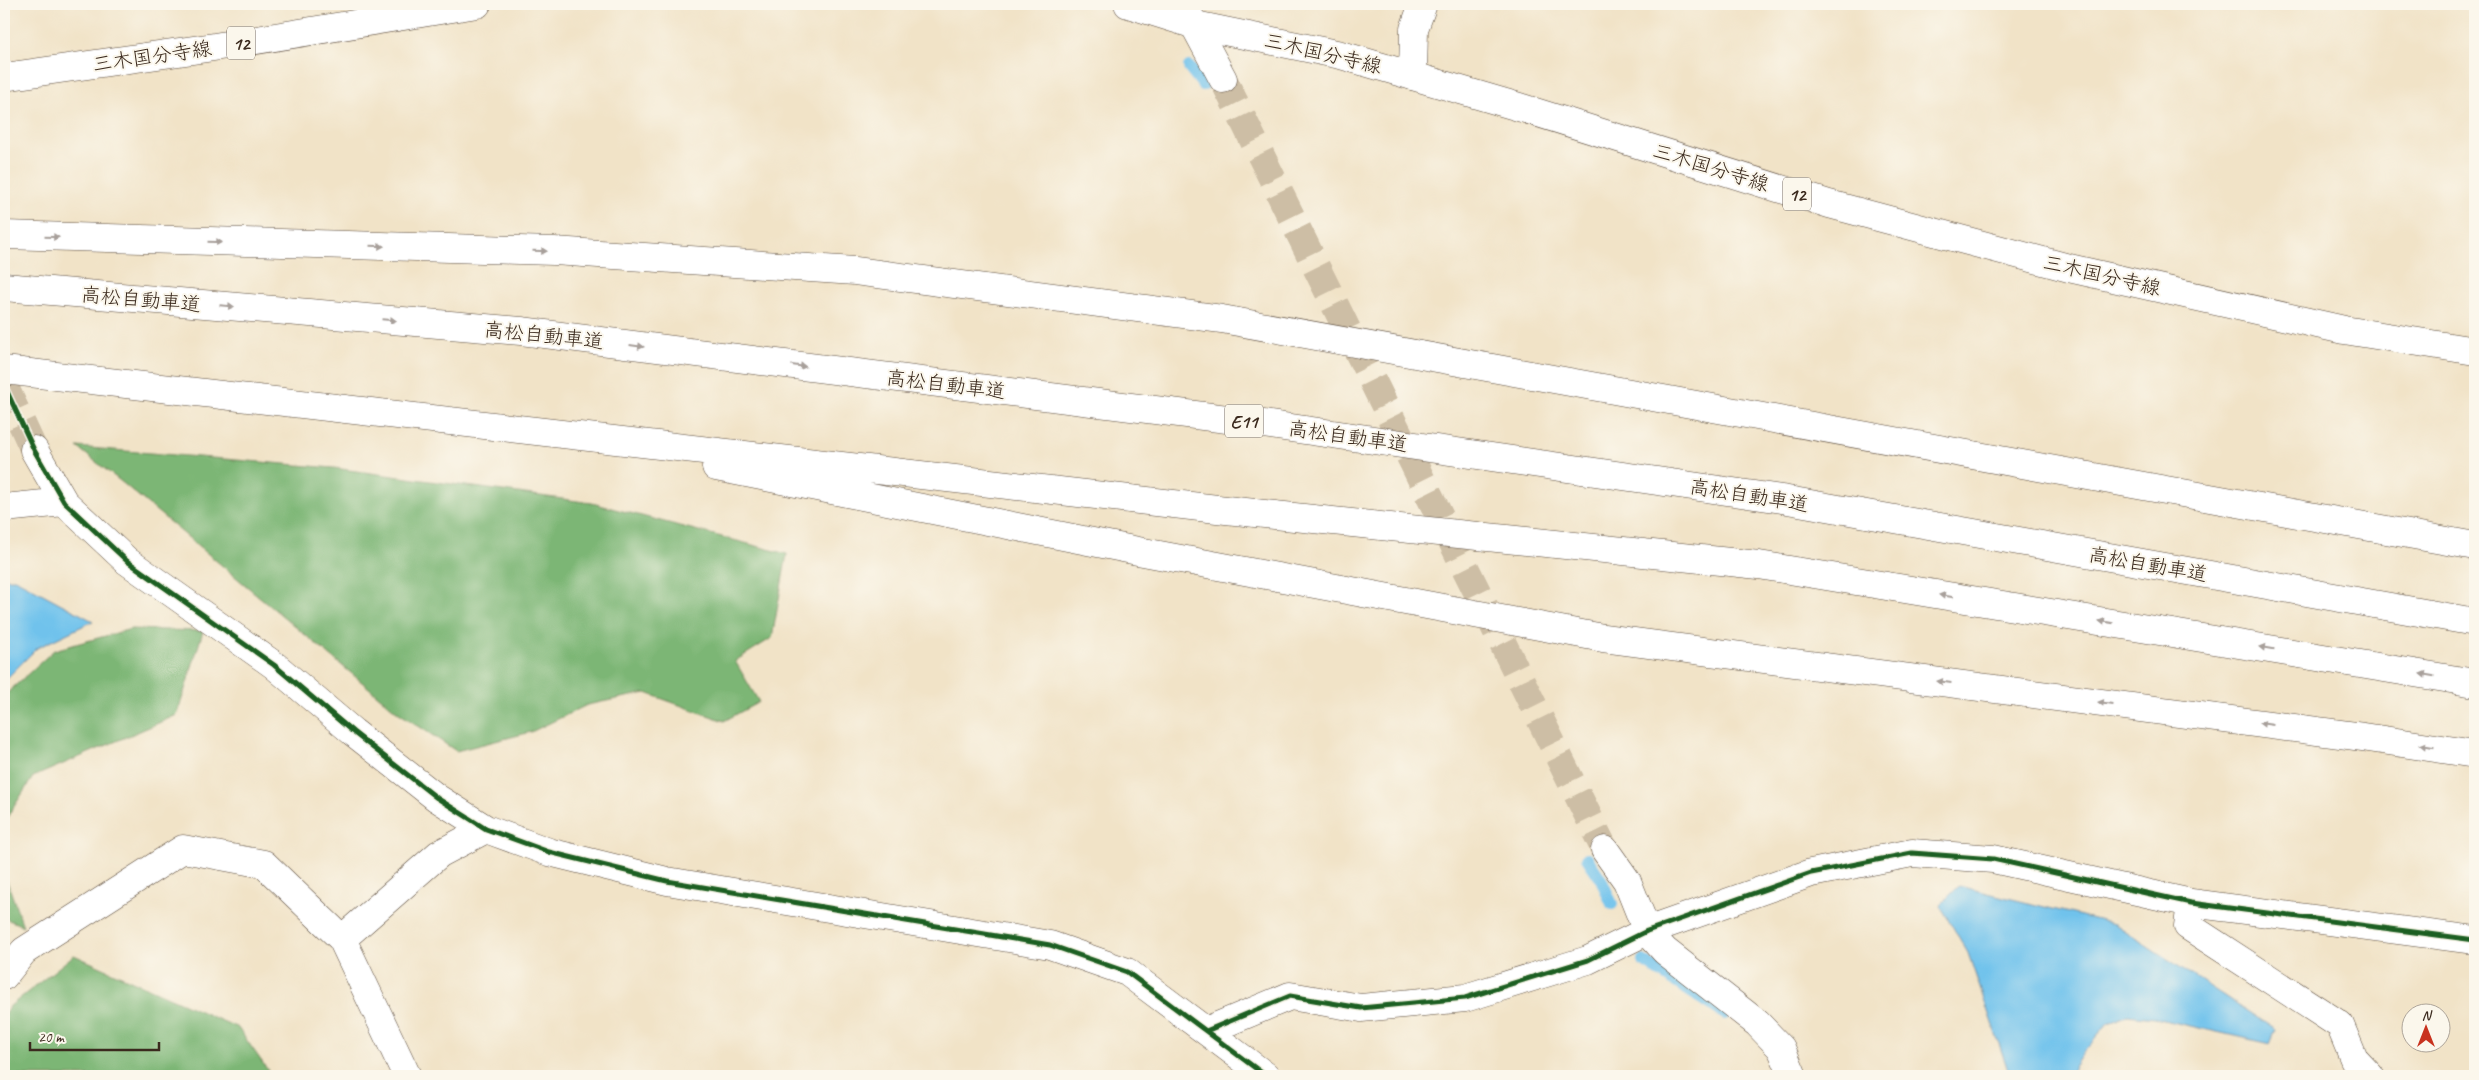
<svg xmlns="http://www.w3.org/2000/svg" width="2479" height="1080" viewBox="0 0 2479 1080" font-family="Caveat,'Klee One',sans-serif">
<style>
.forest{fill:#7bb674;stroke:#5b7049}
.water{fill:#70c2ec;stroke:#567685}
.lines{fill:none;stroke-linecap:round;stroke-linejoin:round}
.stream{stroke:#70c2ec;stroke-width:12}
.minor-tunnel{stroke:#cdbea5;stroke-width:28;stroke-dasharray:28 14;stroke-linecap:butt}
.minor-casing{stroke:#564637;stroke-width:29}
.major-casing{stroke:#564637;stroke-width:29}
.highway-casing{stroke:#564637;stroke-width:29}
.minor{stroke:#fff;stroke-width:28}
.major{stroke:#fff;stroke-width:28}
.highway{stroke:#fff;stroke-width:28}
.cycleway-casing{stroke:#fbf7ec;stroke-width:8}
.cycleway{stroke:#1b5e20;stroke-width:5}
.oneway{fill:#a79f9a}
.labels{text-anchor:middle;stroke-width:4;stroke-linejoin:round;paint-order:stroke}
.shield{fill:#fbf7ec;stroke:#75685c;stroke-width:1}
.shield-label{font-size:19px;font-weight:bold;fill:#3b2a1e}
.street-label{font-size:20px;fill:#3b2a1e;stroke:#fbf7ec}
</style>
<rect width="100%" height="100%" fill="#fbf7ec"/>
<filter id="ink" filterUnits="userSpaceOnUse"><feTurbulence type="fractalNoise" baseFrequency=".02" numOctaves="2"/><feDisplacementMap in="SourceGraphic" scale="10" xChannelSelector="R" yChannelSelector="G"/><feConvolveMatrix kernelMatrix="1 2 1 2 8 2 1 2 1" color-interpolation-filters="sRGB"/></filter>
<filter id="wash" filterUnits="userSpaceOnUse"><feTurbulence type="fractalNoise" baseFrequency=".0096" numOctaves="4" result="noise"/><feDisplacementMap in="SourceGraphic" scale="20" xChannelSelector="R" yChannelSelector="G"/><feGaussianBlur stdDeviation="1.12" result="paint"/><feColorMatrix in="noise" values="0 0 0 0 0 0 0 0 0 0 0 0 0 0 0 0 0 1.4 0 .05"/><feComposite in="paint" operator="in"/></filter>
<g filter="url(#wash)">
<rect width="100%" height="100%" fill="#f1e3c7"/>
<path class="forest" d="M77,447L334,468L592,503L787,554L772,638L735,661L759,702L724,721L646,693L587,705L531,732L456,751L399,713L124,484Z
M131,629L203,631L177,715L33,777L4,822L5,695L54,650Z
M4,873L23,926L4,918Z
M74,955L238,1028L272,1076H4V1016L9,1007Z"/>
<path class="water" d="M4,579H15L93,621L37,648L4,681Z
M1959,886L2114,924L2276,1030L2270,1044L2155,1018L2127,1015L2108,1024L2083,1053L2068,1076H2010L1968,953L1940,905Z"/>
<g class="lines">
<path class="stream" d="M1189,67L1203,85
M1587,858L1601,879L1612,904
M1643,961L1725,1014"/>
</g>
</g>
<g filter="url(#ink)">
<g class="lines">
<path class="minor-tunnel" d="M1223,79L1605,850
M4,385L34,450"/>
<defs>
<path id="minor" d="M1183,4L1223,79
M1413,76L1414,29L1423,4
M34,450L64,502L127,561L274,665L353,732L437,798L486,829L549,852L667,881L1050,945L1127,972L1266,1076
M4,508L64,502
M1605,850L1627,881L1647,931L1665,951L1757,1023L1781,1048L1793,1076
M2191,903L2188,926L2340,1025L2354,1059L2370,1076
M342,939L439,854L486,829
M4,976L24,951L183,849L264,864L342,939L407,1076
M1206,1031L1290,996L1361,1008L1465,998L1588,960L1647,931L1811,873L1912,853L1993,859L2191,903L2475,940"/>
<path id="major" d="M1128,4L1195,25L1341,55L1519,107L1829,204L2069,268L2344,330L2475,351
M4,77L214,47L477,4"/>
<path id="highway" d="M4,235L554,251L855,271L1222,319L2475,546
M4,287L521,331L1243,421L1782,499L2475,622
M4,370L1226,510L1759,565L2475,683
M716,467L1138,551L1603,638L2363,737L2475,754"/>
</defs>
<use href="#minor" class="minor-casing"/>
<use href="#major" class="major-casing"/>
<use href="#highway" class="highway-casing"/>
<use href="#minor" class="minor"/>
<use href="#major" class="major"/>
<use href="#highway" class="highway"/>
<defs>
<path id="cycleway" d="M4,385L34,450L64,502L127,561L274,665L353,732L437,798L486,829L549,852L667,881L1050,945L1127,972L1266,1076
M1206,1031L1290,996L1361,1008L1465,998L1588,960L1647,931L1811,873L1912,853L1993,859L2191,903L2475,940"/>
</defs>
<use href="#cycleway" class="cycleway-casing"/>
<use href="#cycleway" class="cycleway"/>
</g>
<defs><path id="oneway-solid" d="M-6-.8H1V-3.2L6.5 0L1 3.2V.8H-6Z" transform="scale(1.25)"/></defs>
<g class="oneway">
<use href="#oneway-solid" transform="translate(52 237) rotate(2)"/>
<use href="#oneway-solid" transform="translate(215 242) rotate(2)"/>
<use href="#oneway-solid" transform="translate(377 246) rotate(2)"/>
<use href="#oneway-solid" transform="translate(540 251) rotate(2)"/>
<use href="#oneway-solid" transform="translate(227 306) rotate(5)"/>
<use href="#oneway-solid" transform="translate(389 320) rotate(5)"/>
<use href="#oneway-solid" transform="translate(637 346) rotate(7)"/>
<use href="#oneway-solid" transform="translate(799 366) rotate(7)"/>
<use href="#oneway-solid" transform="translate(1946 596) rotate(-171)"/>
<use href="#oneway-solid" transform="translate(2106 622) rotate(-171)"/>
<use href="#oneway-solid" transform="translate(2267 648) rotate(-171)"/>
<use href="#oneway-solid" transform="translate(2427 675) rotate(-171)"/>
<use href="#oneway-solid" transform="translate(1944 682) rotate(-173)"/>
<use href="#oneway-solid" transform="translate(2105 703) rotate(-173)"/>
<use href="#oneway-solid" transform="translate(2266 724) rotate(-173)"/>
<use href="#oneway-solid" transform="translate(2427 746) rotate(-171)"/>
</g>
</g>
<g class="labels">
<g class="shield">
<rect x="227" y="26.5" width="28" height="33" rx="4"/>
<rect x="1783" y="177.5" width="28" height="33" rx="4"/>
<rect x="1225" y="404.5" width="38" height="33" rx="4"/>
</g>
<g class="shield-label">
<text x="241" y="50">12</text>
<text x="1797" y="201">12</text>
<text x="1244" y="428">E11</text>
</g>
<g class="street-label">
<text transform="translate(1323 53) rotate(13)" y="7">三木国分寺線</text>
<text transform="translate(152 56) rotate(-8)" y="7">三木国分寺線</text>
<text transform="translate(1711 167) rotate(17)" y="7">三木国分寺線</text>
<text transform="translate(2102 275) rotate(13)" y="7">三木国分寺線</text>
<text transform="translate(141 299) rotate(5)" y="7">高松自動車道</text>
<text transform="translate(544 335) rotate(6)" y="7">高松自動車道</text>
<text transform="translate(946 384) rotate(7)" y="7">高松自動車道</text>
<text transform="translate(1348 436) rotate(8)" y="7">高松自動車道</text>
<text transform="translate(1749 495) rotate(9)" y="7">高松自動車道</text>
<text transform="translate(2148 564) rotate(10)" y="7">高松自動車道</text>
</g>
</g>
<rect width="2479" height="1080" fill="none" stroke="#fbf7ec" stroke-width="20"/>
<g transform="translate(2426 1028)"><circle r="24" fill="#fbf7ec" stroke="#aea59a"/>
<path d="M0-4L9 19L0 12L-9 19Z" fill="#c8321e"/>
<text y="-8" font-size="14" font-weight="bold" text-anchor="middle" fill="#3b2a1e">N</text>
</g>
<path d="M30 1042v8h129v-8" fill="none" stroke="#3b2a1e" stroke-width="2.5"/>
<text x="38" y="1042" font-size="15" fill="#3b2a1e" stroke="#fbf7ec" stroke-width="4" paint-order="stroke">20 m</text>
</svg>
